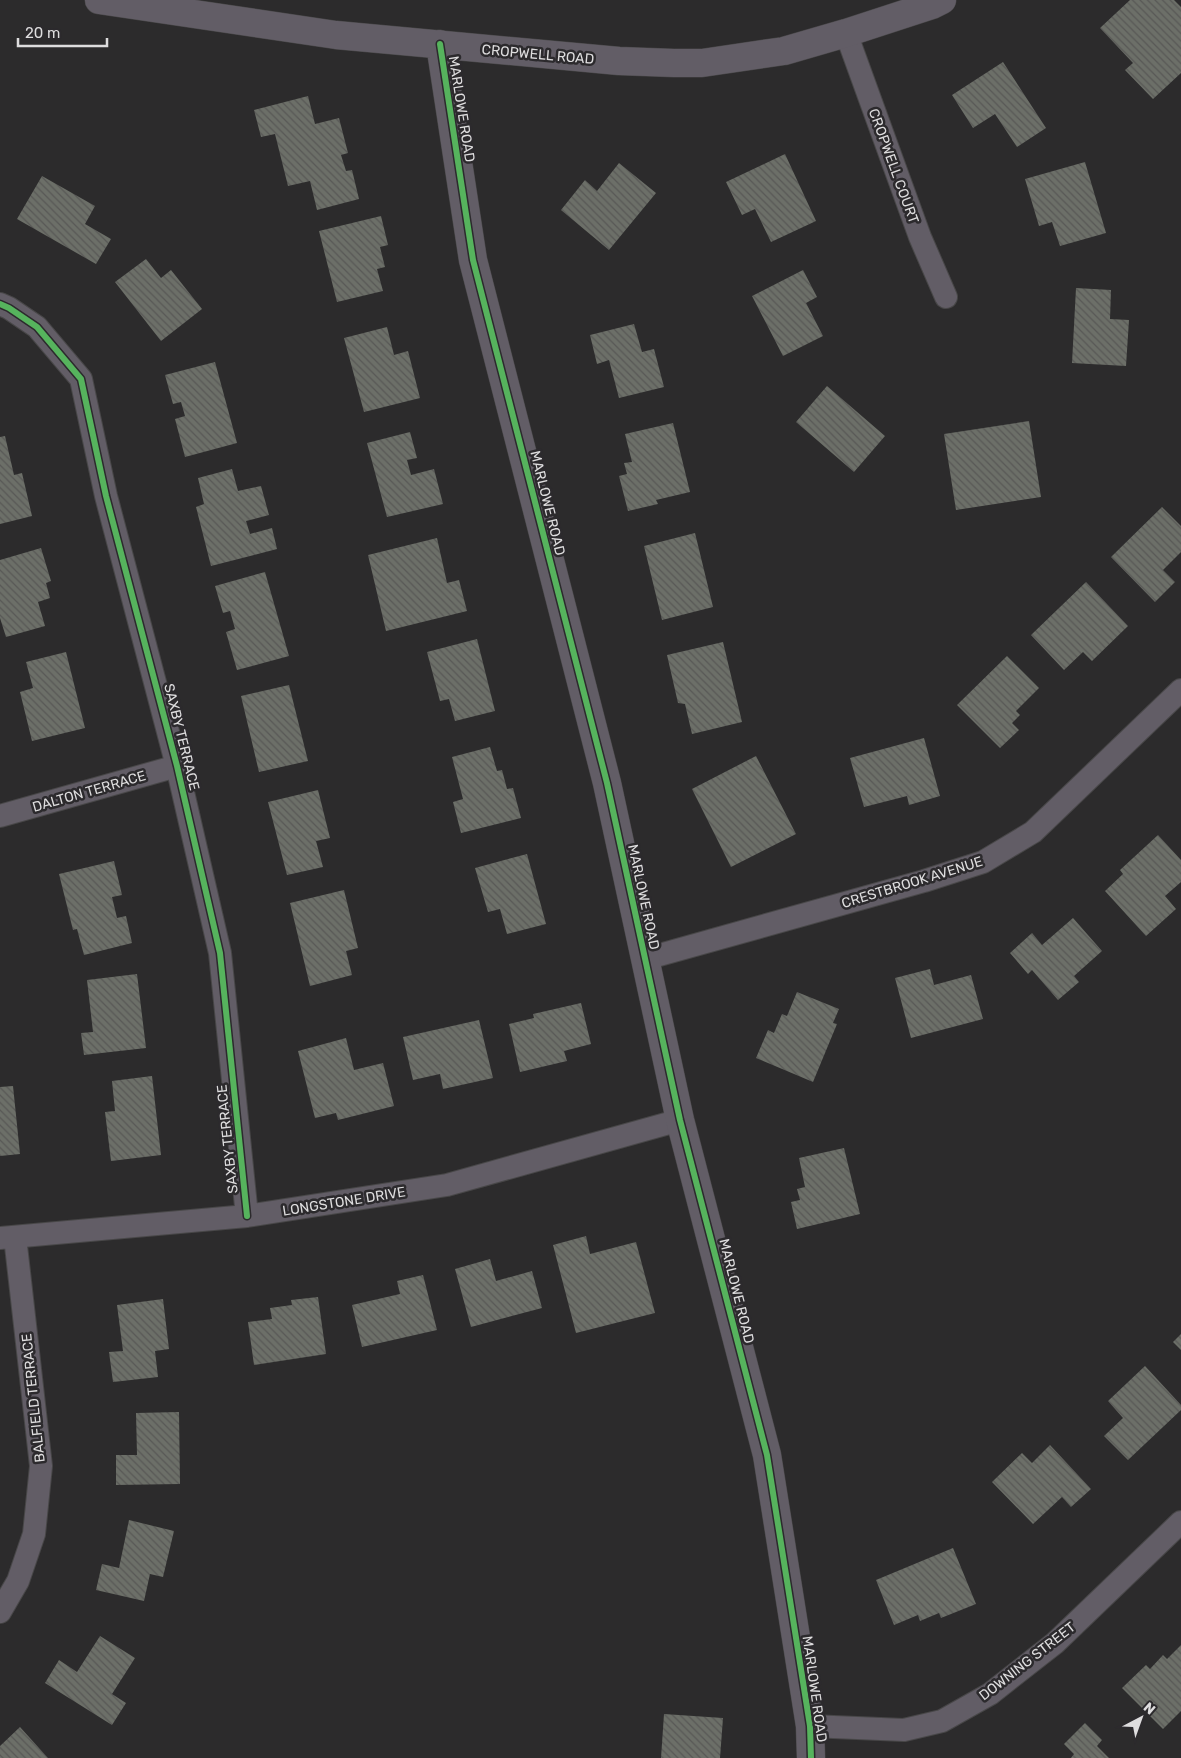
<svg xmlns="http://www.w3.org/2000/svg" width="1181" height="1758" viewBox="0 0 1181 1758" font-family="Rubik,sans-serif">
<style>
.building{fill:url(#building-back-hatch)}
.lines{fill:none;stroke-linecap:round;stroke-linejoin:round}
.minor-casing{stroke:#484748;stroke-width:24}
.tertiary-casing{stroke:#484748;stroke-width:29}
.minor{stroke:#625d66;stroke-width:22}
.tertiary{stroke:#625d66;stroke-width:28}
.cycleway-casing{stroke:#2c2a2d;stroke-width:9}
.cycleway{stroke:#56b35d;stroke-width:6}
.labels{text-anchor:middle;stroke-width:5;stroke-linejoin:round;paint-order:stroke}
.street-label{font-size:14px;fill:#deddde;stroke:#2c2a2d}
</style>
<defs>
<pattern id="building-back-hatch" width="6" height="6" patternUnits="userSpaceOnUse" patternTransform="scale(1.25)"><rect width="6" height="6" fill="#6c6f68"/><path d="M-1 5l2 2M0 0l6 6M5-1l2 2" fill="none" stroke="#585856"/></pattern>
</defs>
<rect width="100%" height="100%" fill="#2c2b2c"/>
<path class="building" d="M1130,0H1174L1181,7V73L1153,99L1125,70L1133,63L1100,28Z
M1003,62L1046,128L1017,147L995,114L973,128L952,95Z
M308,96L315,124L339,118L348,153L341,155L346,171L352,170L359,199L317,210L310,181L288,186L275,134L261,137L254,110Z
M785,154L816,221L771,242L755,209L742,215L726,182Z
M1085,162L1106,233L1060,246L1052,222L1039,226L1025,179Z
M619,163L656,193L609,250L561,210L585,180L597,191Z
M42,176L95,206L85,224L111,239L96,264L17,219Z
M381,216L388,245L380,247L385,267L377,269L383,291L337,302L319,231Z
M146,259L161,278L171,270L202,309L161,341L115,282Z
M803,270L817,297L806,303L823,336L783,356L752,296Z
M1076,288L1111,290L1110,319L1129,320L1126,366L1072,363Z
M634,324L642,352L654,349L664,387L619,398L609,360L597,364L590,335Z
M387,327L394,355L408,351L420,398L364,412L344,338Z
M215,362L237,443L185,457L175,419L185,416L181,402L173,404L165,375Z
M827,386L885,436L854,472L796,422Z
M1029,421L1041,497L956,510L944,434Z
M673,423L690,492L656,500L658,504L628,511L619,476L627,474L624,463L632,462L625,434Z
M410,432L417,458L407,460L411,475L434,469L443,504L387,517L367,443Z
M5,436L14,475L22,473L32,516L0,524V437Z
M232,469L238,491L261,486L269,515L246,521L250,534L272,528L277,549L211,566L196,507L204,504L198,478Z
M1162,507L1181,526V552L1163,570L1175,582L1155,602L1111,557Z
M695,533L713,607L662,620L644,546Z
M437,538L447,583L459,580L467,611L386,631L368,555Z
M41,548L51,581L46,583L50,598L38,602L45,626L6,637L0,618V560Z
M265,572L289,656L237,670L226,632L235,629L230,611L223,613L215,586Z
M1086,582L1128,626L1092,661L1083,652L1064,670L1031,635Z
M477,639L495,711L455,721L449,699L440,701L427,652Z
M723,642L742,722L692,734L685,704L678,703L667,655Z
M66,652L85,728L32,741L20,692L33,688L26,662Z
M1007,656L1039,688L1016,711L1020,715L1012,723L1019,730L1000,748L957,705Z
M289,685L308,761L259,772L241,696Z
M924,738L940,796L909,805L907,796L864,807L850,758Z
M490,747L497,771L502,770L507,789L513,788L521,818L461,833L453,802L463,799L452,757Z
M756,756L796,834L731,867L692,789Z
M318,790L330,838L316,841L323,867L287,875L268,802Z
M1158,835L1181,860V882L1165,896L1176,909L1146,936L1105,891L1123,874L1120,870Z
M527,854L546,924L507,934L500,909L488,912L475,868Z
M114,861L122,895L112,897L117,918L126,916L132,943L84,955L77,929L73,930L59,874Z
M344,890L358,948L346,951L352,975L310,986L290,903Z
M1073,918L1102,951L1074,976L1079,982L1058,1000L1032,970L1028,974L1010,953L1032,933L1042,945Z
M930,969L934,985L971,975L983,1019L911,1038L895,978Z
M137,974L146,1048L84,1055L81,1033L93,1032L87,980Z
M797,992L839,1009L833,1023L837,1024L813,1082L756,1058L768,1030L774,1033L782,1014L787,1016Z
M581,1003L591,1044L564,1051L567,1061L520,1072L509,1024L534,1018L533,1014Z
M479,1020L493,1078L443,1089L440,1074L413,1080L403,1037Z
M346,1038L354,1070L383,1063L394,1106L338,1120L336,1113L315,1118L298,1051Z
M152,1076L161,1155L111,1161L105,1112L115,1111L112,1081Z
M13,1086L20,1154L0,1156V1087Z
M844,1148L860,1214L797,1229L791,1202L800,1200L797,1189L805,1187L799,1158Z
M586,1236L590,1254L636,1242L655,1313L576,1333L553,1245Z
M490,1259L496,1281L532,1271L542,1308L471,1327L455,1269Z
M423,1275L437,1330L362,1347L352,1305L400,1294L397,1281Z
M318,1297L326,1354L254,1365L248,1322L272,1319L270,1308L292,1305L291,1300Z
M163,1299L169,1349L155,1351L158,1377L113,1382L109,1352L123,1351L117,1305Z
M1181,1334V1350L1173,1342Z
M1145,1366L1181,1405V1410L1128,1460L1104,1436L1123,1418L1108,1401Z
M179,1412L180,1484L116,1485V1455H137L136,1413Z
M1050,1445L1091,1489L1071,1507L1062,1497L1033,1524L992,1482L1022,1453L1032,1463Z
M129,1520L174,1531L163,1577L150,1574L144,1601L96,1590L102,1564L119,1568Z
M953,1548L976,1604L941,1618L939,1613L920,1621L918,1615L894,1625L876,1580Z
M100,1636L135,1658L112,1694L126,1703L112,1725L45,1683L59,1660L77,1672Z
M1181,1645V1711L1163,1729L1122,1688L1146,1665L1150,1669L1163,1655L1167,1659Z
M664,1714L723,1718L720,1758H661Z
M1085,1723L1102,1740L1097,1746L1109,1758H1071L1074,1754L1064,1744Z
M20,1727L48,1758H0V1746Z"/>
<g class="lines">
<defs>
<path id="minor" d="M846,33L920,237L946,297
M0,304L9,308L37,327L81,379L106,496L177,766L220,953L247,1216
M0,816L177,766
M645,959L924,881L983,862L1033,832L1181,690
M0,1238L247,1216L447,1185L680,1120
M0,1612L18,1581L34,1534L41,1466L15,1237
M810,1726L904,1730L942,1721L990,1694L1055,1643L1181,1522"/>
<path id="tertiary" d="M99,0L336,35L619,61L674,63H702L784,51L846,33L932,5L942,0
M440,44L473,260L607,783L680,1120L767,1455L810,1726L811,1758"/>
</defs>
<use href="#minor" class="minor-casing"/>
<use href="#tertiary" class="tertiary-casing"/>
<use href="#minor" class="minor"/>
<use href="#tertiary" class="tertiary"/>
<defs>
<path id="cycleway" d="M440,44L473,260L607,783L680,1120L767,1455L810,1726L811,1758
M0,304L9,308L37,327L81,379L106,496L177,766L220,953L247,1216"/>
</defs>
<use href="#cycleway" class="cycleway-casing"/>
<use href="#cycleway" class="cycleway"/>
</g>
<g class="labels">
<g class="street-label">
<text transform="translate(538 54) rotate(5)" y="5">CROPWELL ROAD</text>
<text transform="translate(462 109) rotate(81)" y="5">MARLOWE ROAD</text>
<text transform="translate(894 166) rotate(70)" y="5">CROPWELL COURT</text>
<text transform="translate(548 503) rotate(76)" y="5">MARLOWE ROAD</text>
<text transform="translate(182 737) rotate(76)" y="5">SAXBY TERRACE</text>
<text transform="translate(89 791) rotate(-16)" y="5">DALTON TERRACE</text>
<text transform="translate(912 882) rotate(-17)" y="5">CRESTBROOK AVENUE</text>
<text transform="translate(644 897) rotate(78)" y="5">MARLOWE ROAD</text>
<text transform="translate(227 1139) rotate(-96)" y="5">SAXBY TERRACE</text>
<text transform="translate(344 1201) rotate(-9)" y="5">LONGSTONE DRIVE</text>
<text transform="translate(737 1291) rotate(76)" y="5">MARLOWE ROAD</text>
<text transform="translate(33 1398) rotate(-96)" y="5">BALFIELD TERRACE</text>
<text transform="translate(1027 1661) rotate(-38)" y="5">DOWNING STREET</text>
<text transform="translate(815 1689) rotate(82)" y="5">MARLOWE ROAD</text>
</g>
</g>
<g transform="translate(1141 1718) rotate(41)" stroke="#2c2a2d" stroke-width="4" paint-order="stroke">
<path d="M0-4L9 19L0 12L-9 19Z" fill="#deddde"/>
<text y="-8" font-size="14" font-weight="bold" text-anchor="middle" fill="#deddde">N</text>
</g>
<path d="M18 38v8h89v-8" fill="none" stroke="#deddde" stroke-width="2.5"/>
<text x="25" y="38" font-size="15" fill="#deddde" stroke="#2c2a2d" stroke-width="4" paint-order="stroke">20 m</text>
</svg>
